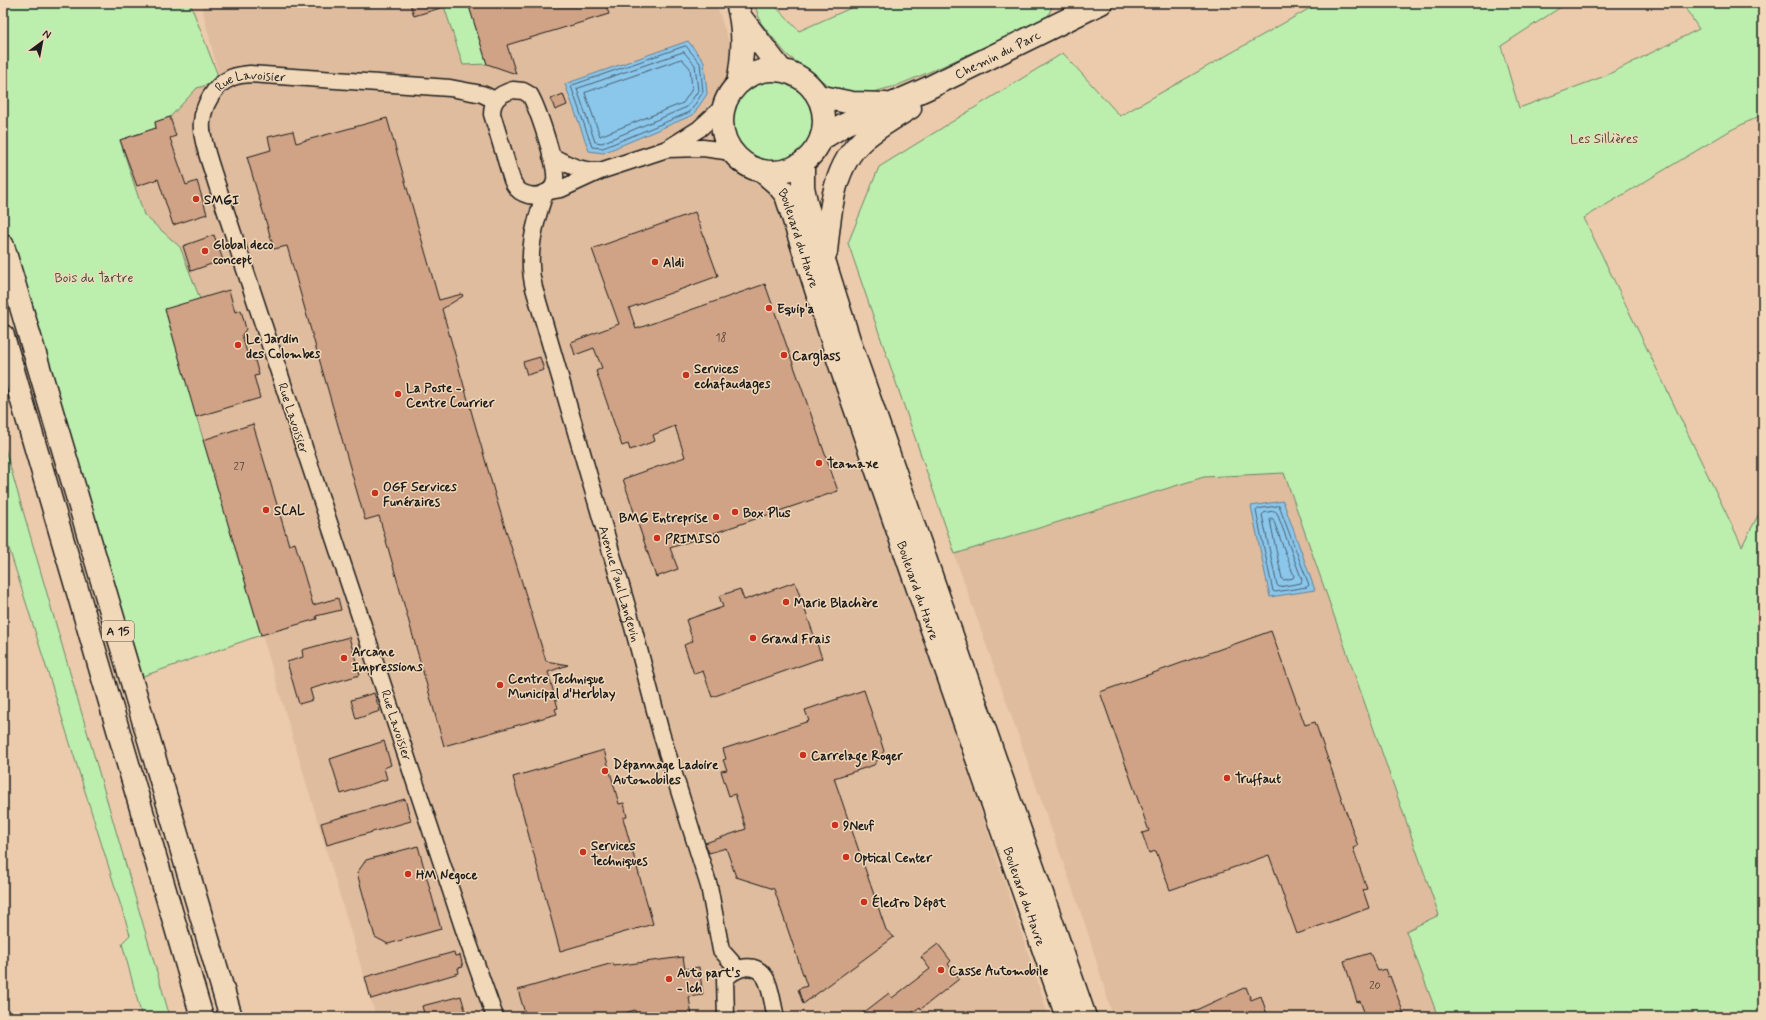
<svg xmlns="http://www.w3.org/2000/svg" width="1766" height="1020" viewBox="0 0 1766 1020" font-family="Mynerve,sans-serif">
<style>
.built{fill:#dfbc9e}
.green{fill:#bceeae;stroke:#6c8565}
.water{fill:#8bc6eb;stroke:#5f8298}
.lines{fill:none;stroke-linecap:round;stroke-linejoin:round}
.shore{stroke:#48606f;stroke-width:1}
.building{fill:#d0a386;stroke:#1c1c1c}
.street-casing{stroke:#1c1c1c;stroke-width:19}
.secondary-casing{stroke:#1c1c1c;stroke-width:25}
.highway-casing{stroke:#1c1c1c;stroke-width:25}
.street{stroke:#f1d8b9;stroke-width:16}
.secondary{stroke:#f1d8b9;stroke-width:22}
.highway{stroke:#f1d8b9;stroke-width:22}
.poi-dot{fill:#c8321e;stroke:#f1d8b9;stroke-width:1.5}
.labels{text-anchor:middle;stroke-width:3;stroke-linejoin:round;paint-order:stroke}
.number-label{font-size:11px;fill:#493e36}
.shield{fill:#f1d8b9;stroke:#5c544b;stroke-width:1}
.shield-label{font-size:12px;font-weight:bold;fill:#1c1c1c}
.street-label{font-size:13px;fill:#1c1c1c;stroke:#f1d8b9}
.park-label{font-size:13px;fill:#3c4639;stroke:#f1d8b9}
.poi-label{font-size:13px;font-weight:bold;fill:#1c1c1c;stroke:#f1d8b9;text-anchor:start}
</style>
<rect width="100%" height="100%" fill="#ebcbac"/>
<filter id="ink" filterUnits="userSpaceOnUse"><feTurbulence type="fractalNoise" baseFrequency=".025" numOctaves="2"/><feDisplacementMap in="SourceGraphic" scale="8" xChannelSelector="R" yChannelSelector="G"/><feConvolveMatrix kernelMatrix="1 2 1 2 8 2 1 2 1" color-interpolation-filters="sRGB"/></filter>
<g filter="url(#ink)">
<path class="built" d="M201,3H443L463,65L468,3H716L1049,1017H376L165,309L200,299L180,247L144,215L120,140L156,128L155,122L170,117L197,88L220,81Z
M1284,473L1439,915L1460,1017H1113L1087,930L952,548L1204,477Z"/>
<path class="green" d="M3,3H190L220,81L197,88L170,117L155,122L156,128L120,140L144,215L180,247L200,299L165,310L261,635L132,680L3,246Z
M443,3H468L487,64L463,65Z
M754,3H772L799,31L862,3H1053L1048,17L941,67L896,86L869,93L833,89L787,55L761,23Z
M1319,3H1567L1501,46L1519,108L1605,76L1699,29L1682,3H1763V114L1731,130L1584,218L1742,546L1763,506V1017H1438L1406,931L1439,915L1284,473L1204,477L955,554L848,243L879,167L1063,53L1120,116Z
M731 121a42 42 0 1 1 84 0a42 42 0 1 1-84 0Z
M3,442L170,1017H142L122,943L130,935L3,529Z"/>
<path class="water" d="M688,41L704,62L707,94L693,115L603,153L589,151L565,84Z
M1283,501L1315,590L1270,597L1251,506Z"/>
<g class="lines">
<path class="shore" d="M686,46L700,63L703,92L690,112L603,148L592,147L571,86Z
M684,52L695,65L698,91L687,107L602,143L595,142L577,89Z
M682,59L690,68L692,89L683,103L600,136L585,93Z
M1279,506L1309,585L1307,587L1275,592L1273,591L1256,511L1258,509Z
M1275,511L1277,513L1302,580L1301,583L1279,587L1277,585L1262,515L1264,513Z
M1271,518L1273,519L1294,576L1293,578L1284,580L1282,579L1270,520Z"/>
</g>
<path class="building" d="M410,3H447V6L414,16Z
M468,3H605L609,14L507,45L516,74L487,64Z
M563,94L567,105L555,110L551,99Z
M170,117L176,136L170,138L186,185L197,181L207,214L173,225L158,179L137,186L120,140L156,128L155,122Z
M387,118L439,300L462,294L463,296L442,309L494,491L546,661L568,665L548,672L558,708L555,709L557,714L444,746L379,516L365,520L287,246L274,249L247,157L271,150L268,137L293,131L296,143Z
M695,212L718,276L629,308L636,329L765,284L838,491L670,548L678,569L656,577L623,479L685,457L675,426L653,435L655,441L630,450L628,444L622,446L596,371L602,368L594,348L575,355L571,342L619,324L592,249Z
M214,235L223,260L191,271L183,246Z
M229,290L235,312L241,310L246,329L242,335L247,353L254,357L259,375L254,376L260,398L196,417L165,309Z
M540,357L544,370L527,375L523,362Z
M253,424L289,545L295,543L313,605L338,598L341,610L316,616L317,619L261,635L203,440Z
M795,582L822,658L712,697L703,671L694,674L684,645L693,641L686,620L723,607L719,596L740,589L744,600Z
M1271,631L1305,725L1315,722L1358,846L1353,848L1367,889L1363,890L1369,908L1297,934L1269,855L1170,890L1156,851L1149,853L1142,833L1149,831L1100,692Z
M349,637L360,675L310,689L313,700L299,704L287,662L303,657L302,650Z
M864,690L884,751L874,765L834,778L886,930L894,937L803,1004L798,989L807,986L774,889L736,877L726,848L709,853L705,843L746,829L735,794L729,796L721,771L727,770L723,760L726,759L723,749L809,721L805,710Z
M374,693L380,711L356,719L351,700Z
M384,741L391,765L384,768L387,779L341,794L330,759Z
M604,750L619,804L624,803L627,817L623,818L653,924L560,951L513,777Z
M405,799L411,821L327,845L321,823Z
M418,846L441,929L388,944L375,937L357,873L366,860Z
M938,944L951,961L948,964L959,979L921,1009L920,1007L906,1017H858L889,993L892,998L930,969L921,957Z
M454,952L455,956L460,955L463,967L458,968L459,973L371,999L365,977Z
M1370,953L1378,971L1385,969L1388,977L1390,976L1405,1017H1366L1360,1001L1357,1002L1344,961Z
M683,957L685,969L699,967L703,995L689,997L692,1017H636L635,1010L611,1017H526L518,990L613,963L614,966Z
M1246,987L1251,1000L1261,996L1268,1017H1181Z
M461,996L467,1017H425L422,1006Z"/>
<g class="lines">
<defs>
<g id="street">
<path d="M513,90L523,91L530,95C538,109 557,165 555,180C554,194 535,199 523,193C518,191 514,185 512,180L492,114C492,99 500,94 513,90Z"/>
<path d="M723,107L699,129L667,149L703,148L732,152"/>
<path d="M600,171L667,149"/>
<path d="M550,191L561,189L600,171C579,171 569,165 551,156"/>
<path id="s1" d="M545,193C534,225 526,256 534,288L633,627L661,733L709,886L721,950L737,968"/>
<path id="s2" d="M495,1017L465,933L217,185C212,168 200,138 202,122C203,106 214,86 229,79C235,75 243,75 250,74L450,88L482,94L495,100"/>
<path d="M726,1017L725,979C736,967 754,961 765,977C771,986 773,1007 776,1017"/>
</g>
<g id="secondary">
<path d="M737,3C745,30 743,56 738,83"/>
<path d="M742,19L781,70"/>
<circle cx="773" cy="121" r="51"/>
<path d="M818,96L852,103L885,104"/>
<path id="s3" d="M821,139L846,124L926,89L1101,3"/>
<path d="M803,163V187L807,206L850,343L1085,1017"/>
<path id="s4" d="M762,171L777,184L786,195L839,362L1067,1017"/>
<path d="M826,252C830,214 832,166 864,139C878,127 894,118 910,108"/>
</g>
<path id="highway" d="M3,246L231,1017
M3,336L202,1017"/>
</defs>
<use href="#street" class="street-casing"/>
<use href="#secondary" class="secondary-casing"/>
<use href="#highway" class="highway-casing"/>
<use href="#street" class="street"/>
<use href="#secondary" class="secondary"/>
<use href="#highway" class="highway"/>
</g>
</g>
<g class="poi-dot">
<circle cx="196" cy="199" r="4"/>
<circle cx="205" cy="251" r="4"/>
<circle cx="655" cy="262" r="4"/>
<circle cx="769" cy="308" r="4"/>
<circle cx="238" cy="345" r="4"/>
<circle cx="784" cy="355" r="4"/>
<circle cx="686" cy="375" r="4"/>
<circle cx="398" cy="394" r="4"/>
<circle cx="819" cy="463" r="4"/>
<circle cx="375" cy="493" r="4"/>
<circle cx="266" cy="510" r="4"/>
<circle cx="735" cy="512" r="4"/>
<circle cx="716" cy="517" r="4"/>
<circle cx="657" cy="538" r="4"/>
<circle cx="786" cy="602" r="4"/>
<circle cx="753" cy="638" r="4"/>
<circle cx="344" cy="658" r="4"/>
<circle cx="500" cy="685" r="4"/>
<circle cx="803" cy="755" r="4"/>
<circle cx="605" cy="771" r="4"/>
<circle cx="1227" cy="778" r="4"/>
<circle cx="835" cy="825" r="4"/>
<circle cx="583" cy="852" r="4"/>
<circle cx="846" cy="857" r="4"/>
<circle cx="408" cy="874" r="4"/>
<circle cx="864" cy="902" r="4"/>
<circle cx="941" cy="970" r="4"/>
<circle cx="669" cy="979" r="4"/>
</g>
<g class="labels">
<g class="number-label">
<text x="721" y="341">18</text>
<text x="239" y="470">27</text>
<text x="1375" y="989">20</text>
</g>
<rect class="shield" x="102" y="621" width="32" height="20" rx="3"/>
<g class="shield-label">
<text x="118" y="635">A 15</text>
</g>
<g class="street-label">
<text dy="5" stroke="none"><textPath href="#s3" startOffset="196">Chemin du Parc</textPath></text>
<text dy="5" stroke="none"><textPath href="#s2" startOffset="1016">Rue Lavoisier</textPath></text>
<text dy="5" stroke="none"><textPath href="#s4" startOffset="79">Boulevard du Havre</textPath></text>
<text transform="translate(294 418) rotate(72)" y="5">Rue Lavoisier</text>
<text dy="5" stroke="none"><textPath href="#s1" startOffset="405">Avenue Paul Langevin</textPath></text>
<text dy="5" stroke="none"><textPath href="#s4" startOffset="451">Boulevard du Havre</textPath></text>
<text transform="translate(397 725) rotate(72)" y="5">Rue Lavoisier</text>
<text dy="5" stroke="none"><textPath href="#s4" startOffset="775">Boulevard du Havre</textPath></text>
</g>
<g class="park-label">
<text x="1604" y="143">Les Sillières</text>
<text x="94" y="282">Bois du Tartre</text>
</g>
<g class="poi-label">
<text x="204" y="204">SMGI</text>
<text x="213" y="249">Global deco<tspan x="213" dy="15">concept</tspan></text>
<text x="663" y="267">Aldi</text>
<text x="777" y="313">Equip'a</text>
<text x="246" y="343">Le Jardin<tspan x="246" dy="15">des Colombes</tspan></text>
<text x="792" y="360">Carglass</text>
<text x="694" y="373">Services<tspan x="694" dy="15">echafaudages</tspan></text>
<text x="406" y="392">La Poste -<tspan x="406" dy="15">Centre Courrier</tspan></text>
<text x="827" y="468">Teamaxe</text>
<text x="383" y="491">OGF Services<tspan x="383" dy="15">Funéraires</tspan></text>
<text x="274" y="515">SCAL</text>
<text x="743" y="517">Box Plus</text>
<text x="708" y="522" text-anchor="end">BMG Entreprise</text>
<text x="665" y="543">PRIMISO</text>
<text x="794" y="607">Marie Blachère</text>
<text x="761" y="643">Grand Frais</text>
<text x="352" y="656">Arcane<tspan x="352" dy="15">Impressions</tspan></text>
<text x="508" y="683">Centre Technique<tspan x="508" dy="15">Municipal d'Herblay</tspan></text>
<text x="811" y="760">Carrelage Roger</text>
<text x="613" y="769">Dépannage Ladoire<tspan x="613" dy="15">Automobiles</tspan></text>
<text x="1235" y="783">Truffaut</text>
<text x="843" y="830">9Neuf</text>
<text x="591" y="850">Services<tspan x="591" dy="15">Techniques</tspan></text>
<text x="854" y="862">Optical Center</text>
<text x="416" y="879">HM Negoce</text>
<text x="872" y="907">Électro Dépôt</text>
<text x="949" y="975">Casse Automobile</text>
<text x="677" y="977">Auto part's<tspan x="677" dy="15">- lch</tspan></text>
</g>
</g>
<rect width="1766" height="1020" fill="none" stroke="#f1d8b9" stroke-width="16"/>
<rect x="8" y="8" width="1750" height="1004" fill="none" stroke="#1c1c1c" stroke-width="1.5" filter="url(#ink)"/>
<g transform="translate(42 42) rotate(32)" stroke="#f1d8b9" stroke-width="3" paint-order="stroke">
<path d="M0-3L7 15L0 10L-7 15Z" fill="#1c1c1c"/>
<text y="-6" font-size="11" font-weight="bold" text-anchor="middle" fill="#1c1c1c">N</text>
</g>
</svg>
